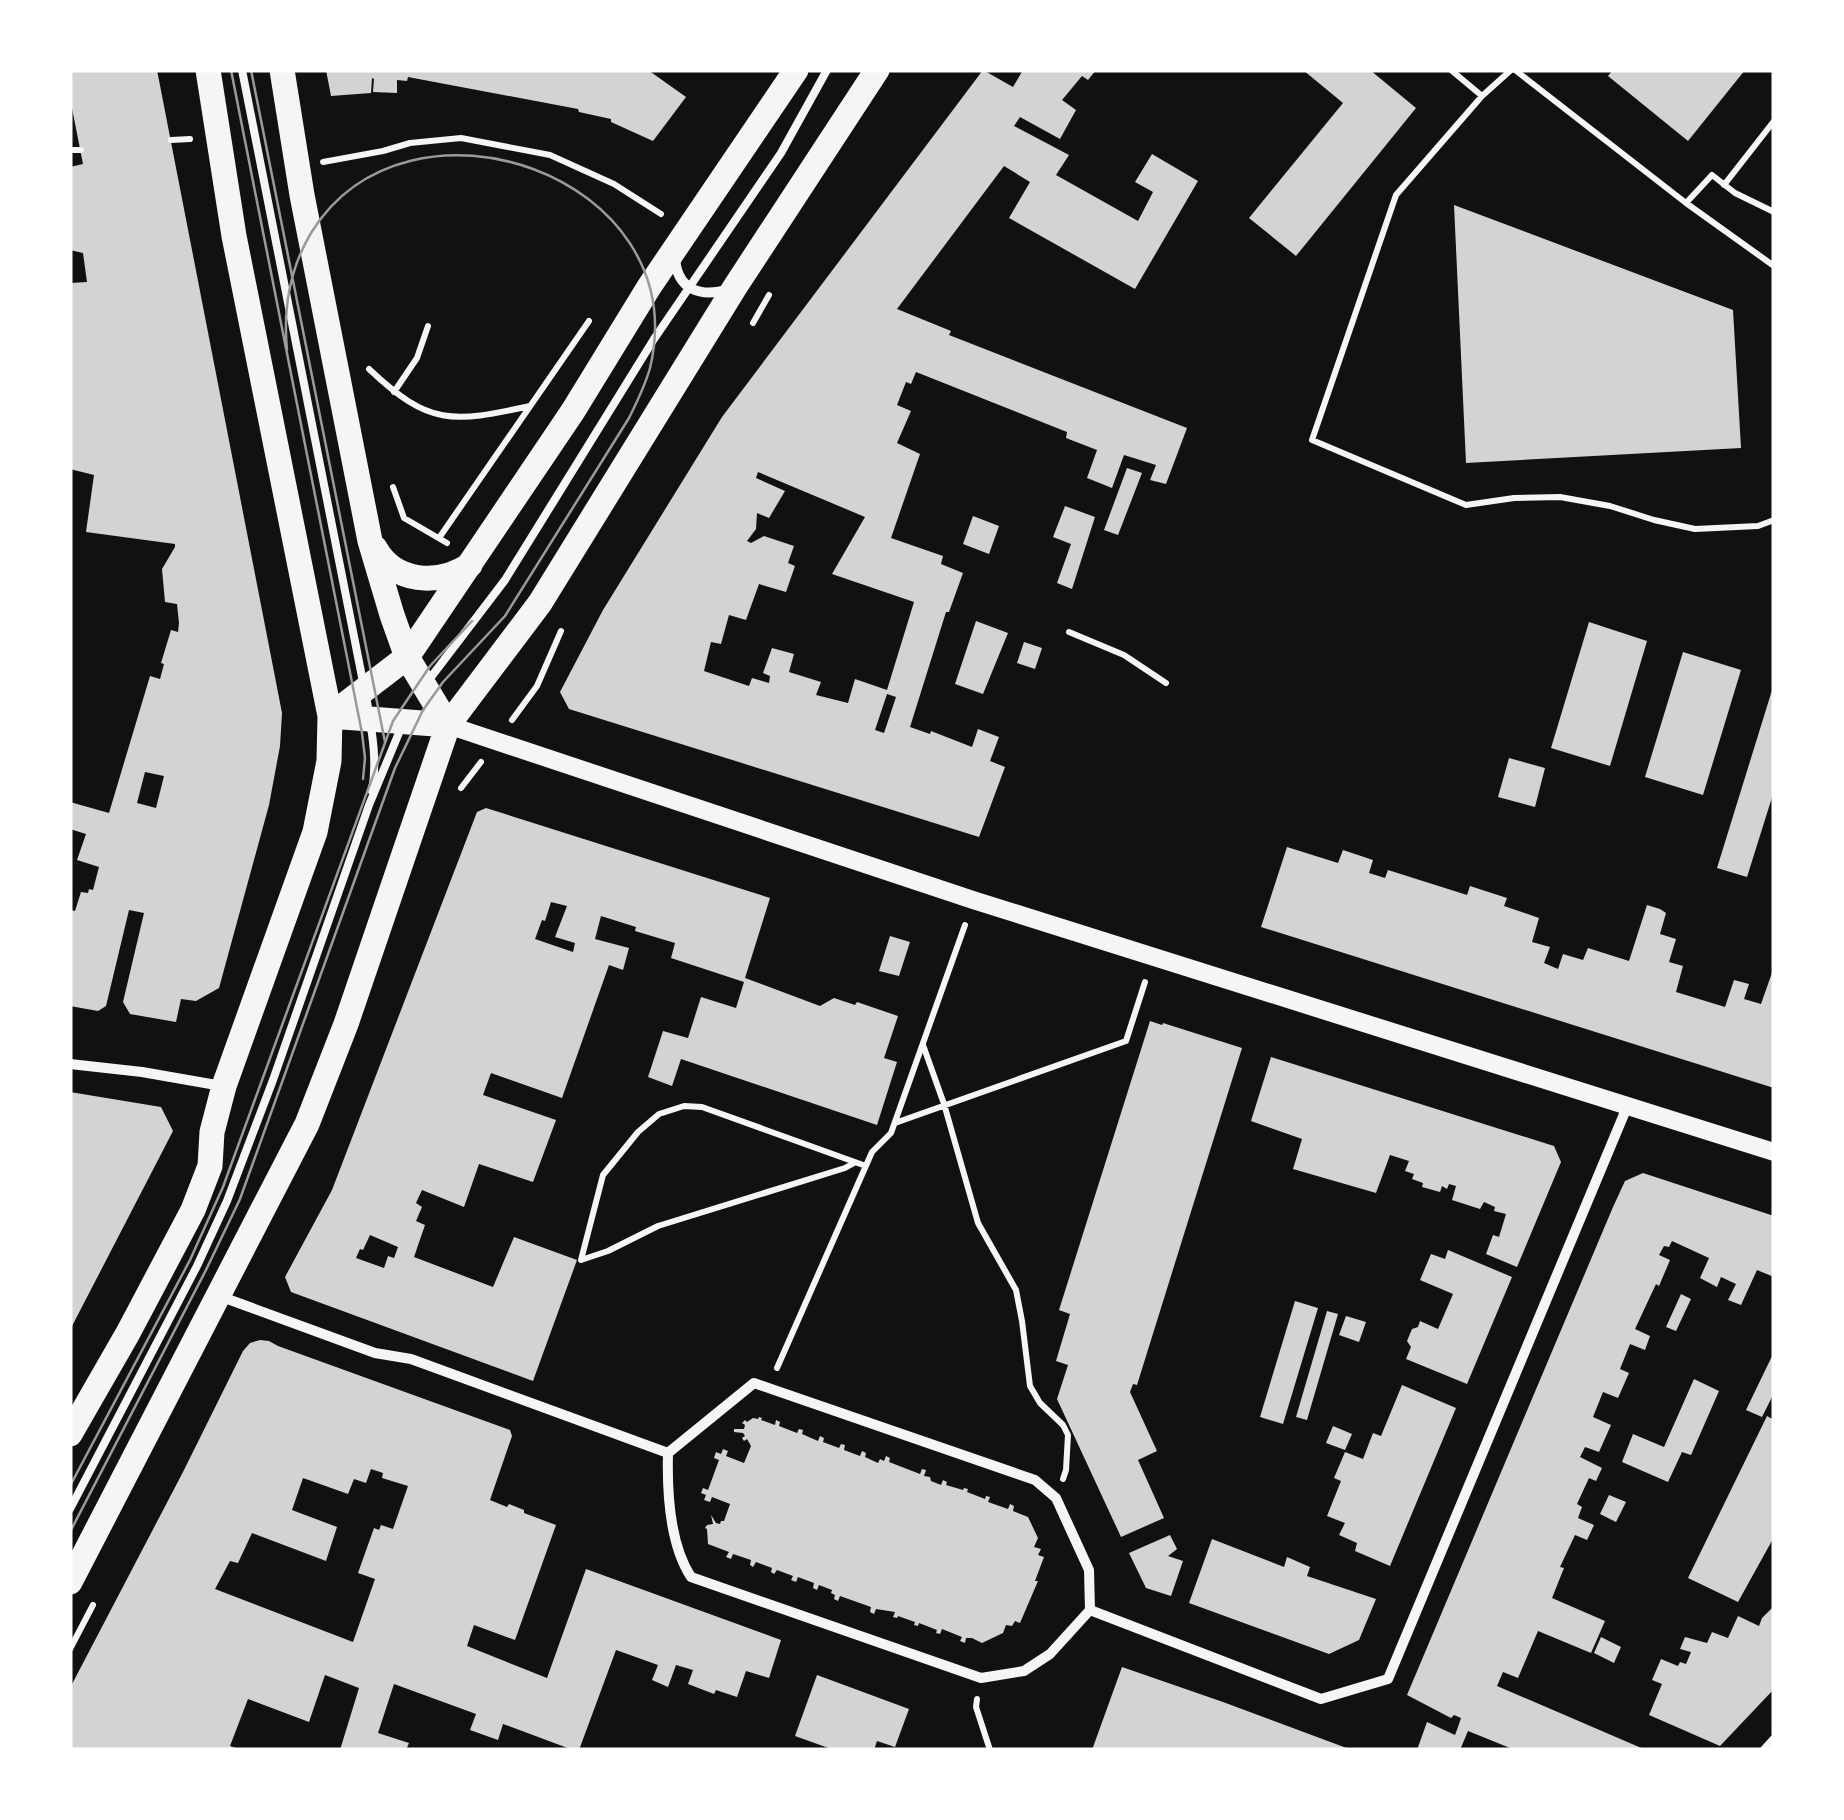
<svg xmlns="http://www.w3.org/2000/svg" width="1844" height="1820" viewBox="0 0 1844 1820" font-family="'Nunito Sans',sans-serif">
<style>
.building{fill:#d3d3d3;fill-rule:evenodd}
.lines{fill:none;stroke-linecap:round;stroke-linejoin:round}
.path{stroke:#f5f5f5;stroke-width:6}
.service{stroke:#f5f5f5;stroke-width:8}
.minor{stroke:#f5f5f5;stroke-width:10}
.tertiary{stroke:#f5f5f5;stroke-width:18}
.primary{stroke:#f5f5f5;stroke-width:25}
.tram{stroke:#9a9a9a;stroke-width:2.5}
</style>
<rect width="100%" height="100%" fill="#111"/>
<path class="building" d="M70,70H157L282,713L280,746L269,805L219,988L196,1001L181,999L176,1022L130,1014L123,1002L144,913L129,910L106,1006L98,1011L70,1006V914L71,910L75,911L81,892L88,893L89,889L93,890L99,867L77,860L86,834L70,829V802L109,813L150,676L160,679L164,664L161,663L171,630L178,632L179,623L177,604L165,602L162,569L175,547V544L86,532L94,475L70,469V283L87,282L83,253L70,250V167L83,164L70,98ZM145,772L164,776L156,808L137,803Z
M326,70H648L686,97L653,141L611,122V119L579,112L578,109L408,77L407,81L397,80V93L373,92L374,79L372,78L371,93L331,96Z
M983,70L1013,87L1023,70H1096L1088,80L1082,76L1062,100L1076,110L1060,139L1020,117L1014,126L1069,155L1056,175L1138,221L1153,192L1135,182L1152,154L1198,181L1135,289L1009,218L1030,182L1004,166L897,309L951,331L949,335L1187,428L1166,484L1150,480L1156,465L1124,455L1112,488L1087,478L1097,450L1066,438L1067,432L916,372L911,384L906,382L897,405L911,411L897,443L920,454L891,538L943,556L941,564L963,573L949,612H946L910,727L930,734L931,731L972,747L978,729L999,737L990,761L1005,767L979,837L569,709L560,692L603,610L722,417ZM758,472L865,517L832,574L914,602L887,690L855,679L848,703L816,695L821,682L789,672L794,654L772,648L763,673L770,676L769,683L752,678L749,686L704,671L711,642L721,644L729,615L746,620L759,584L786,592L795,566L788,563L794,546L764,536L751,543L747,541L756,529L757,513L769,518L785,491L756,478ZM887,694L896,697L884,733L875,730Z
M1303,70H1370L1416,108L1296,256L1249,218L1343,103Z
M1613,70H1745L1688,141L1608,76Z
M1454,205L1733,310L1741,448L1466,463Z
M1127,468L1142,473L1118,535L1104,530Z
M1065,506L1095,517L1072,589L1057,583L1071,544L1053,537Z
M973,516L999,526L989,554L963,544Z
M976,621L1008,633L983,694L955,684Z
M1589,622L1647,641L1610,766L1551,748Z
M1024,642L1042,648L1035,669L1017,663Z
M1683,652L1741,670L1703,795L1645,777Z
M1773,687L1774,791L1747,877L1717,868Z
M1509,758L1545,768L1535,807L1498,797Z
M486,808L770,898L745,978L820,1006L834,998L855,1005L857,1002L898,1016L884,1058L897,1062L877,1125L681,1059L672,1086L648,1077L663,1031L688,1038L701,997L736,1008L744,982L671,958L675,943L635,931L636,927L601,916L595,939L629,948L623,970L609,965L562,1098L491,1073L483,1095L556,1120L533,1182L479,1164L464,1207L422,1190L416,1203L422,1207L416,1221L425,1225L414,1257L493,1287L514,1237L577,1260L533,1381L291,1292L285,1277L332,1190L477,812ZM551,902L567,906L555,937L575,943L573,952L535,939L542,920L545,921ZM370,1235L398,1247L394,1258L388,1256L384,1268L356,1258L360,1249L363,1250Z
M1287,847L1338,863L1343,850L1373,860L1369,873L1385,878L1388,870L1467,895L1470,886L1507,898L1504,906L1539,918L1532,942L1550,947L1544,963L1558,969L1563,954L1583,960L1588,948L1629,961L1647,905L1660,909L1666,913L1660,934L1676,939L1669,962L1683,966L1676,992L1725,1007L1734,980L1749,984L1744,999L1761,1004L1774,967V1088L1261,927Z
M890,936L910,942L899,976L879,971Z
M1150,1021L1162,1025L1163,1023L1242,1048L1137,1385L1133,1384L1130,1392L1157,1451L1138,1460L1164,1518L1121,1537L1057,1399L1068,1365L1056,1361L1070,1314L1059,1310Z
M1271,1057L1554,1146L1561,1162L1517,1267L1486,1254L1493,1235L1499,1237L1506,1214L1494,1211L1495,1207L1484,1202L1480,1209L1452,1200L1456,1186L1449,1184L1447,1189L1442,1186L1440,1192L1422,1187L1423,1183L1412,1179L1414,1174L1405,1171L1409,1161L1390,1155L1376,1193L1293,1169L1302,1139L1251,1121Z
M70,1092L161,1107L173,1131L70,1330Z
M1643,1173L1774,1216V1277L1757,1270L1741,1305L1728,1300L1736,1284L1721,1277L1717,1287L1700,1278L1709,1258L1672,1241L1669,1247L1664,1246L1659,1255L1670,1260L1659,1286L1656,1284L1635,1329L1650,1336L1645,1350L1630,1344L1620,1369L1629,1373L1618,1398L1603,1392L1593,1417L1611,1425L1599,1452L1585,1447L1580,1457L1602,1468L1596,1481L1589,1478L1577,1504L1582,1507L1578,1518L1594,1525L1587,1540L1575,1535L1560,1567L1564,1568L1552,1598L1605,1621L1591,1653L1538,1631L1518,1678L1503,1672L1497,1686L1646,1750H1515L1468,1731L1460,1750H1417L1427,1722L1455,1735L1458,1727L1461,1718L1454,1715L1451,1718L1407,1695L1613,1207L1625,1181Z
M1448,1250L1512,1277L1467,1384L1406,1359L1411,1347L1407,1341L1412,1329L1418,1327L1420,1321L1438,1329L1453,1294L1420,1280L1431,1254L1445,1259Z
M1681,1294L1691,1299L1676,1331L1666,1327Z
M1295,1301L1318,1308L1283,1424L1260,1417Z
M1327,1311L1338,1314L1307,1420L1296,1417Z
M1346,1316L1366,1322L1359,1342L1339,1335Z
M260,1340L269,1341L278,1346L510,1430L512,1436L490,1500L507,1507L509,1504L524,1510V1513L556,1525L515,1640L474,1625L467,1646L547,1678L586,1569L781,1640L769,1678L746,1671L737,1697L716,1690L714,1694L688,1684L693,1670L676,1665L668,1687L652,1680L658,1665L616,1650L579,1750H573L503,1724L498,1740L470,1730L476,1714L394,1684L378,1733L409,1743L406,1750H340L359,1688L325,1675L309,1722L248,1699L230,1746L241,1750H70V1688L183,1472L243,1351L250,1343ZM371,1469L383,1473L382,1478L408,1486L393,1529L381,1525L379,1530L374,1528L358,1573L375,1579L353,1642L215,1589L230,1561L238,1563L252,1533L326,1561L337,1527L292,1510L303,1478L348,1494L354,1479L366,1483Z
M1774,1352V1393L1762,1417L1746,1410Z
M1694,1379L1719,1391L1691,1455L1682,1452L1668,1482L1622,1462L1633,1434L1664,1447Z
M1402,1385L1456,1408L1390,1566L1355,1551L1357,1543L1339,1535L1345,1523L1327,1516L1341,1481L1334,1478L1345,1452L1363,1459L1373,1433L1381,1436Z
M1767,1416L1774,1420V1537L1738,1602L1688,1578Z
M759,1417L762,1418L761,1420L775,1425L776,1420L780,1422L779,1426L797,1433L799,1429L803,1430L802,1434L818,1441L820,1436L824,1438L823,1442L839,1448L841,1444L845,1445L844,1450L860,1456L862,1451L866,1453L865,1457L878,1463L880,1459L884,1461L886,1456L890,1458L889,1462L920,1474L922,1469L926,1470L924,1476L930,1477L931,1481L941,1485L943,1480L947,1482L946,1485L963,1490L964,1488L968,1489L967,1492L985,1499L986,1496L990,1497L988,1502L1008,1509L1010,1504L1014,1506L1013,1511L1028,1517L1038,1538L1034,1547L1041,1549L1038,1555L1044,1557L1035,1581H1038L1020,1623L1015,1621L1012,1626L1006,1625L1003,1633L982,1643L972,1638H966L965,1643L960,1641L962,1637L942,1629L940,1634L936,1633L937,1630L919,1623L918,1626L914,1625L915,1622L898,1616L897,1618L893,1617L895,1612L876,1609L874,1614L870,1612L871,1607L840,1596L838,1601L834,1599L835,1595L831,1593L832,1590L819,1585L817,1590L813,1588L814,1583L798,1577L796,1582L791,1580L793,1576L777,1570L774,1574L771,1572L772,1568L756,1562L753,1567L750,1565L751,1560L733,1554L731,1559L726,1557L729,1552L708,1544L707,1529L705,1528L707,1525L713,1524L711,1515L716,1523L720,1524L721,1521H724L730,1504L712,1497L710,1502L704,1500L706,1495L701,1493L703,1488L708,1490L719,1460L714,1458L716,1452L721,1454L723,1449L728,1451L726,1456L744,1463L751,1446L747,1439L744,1441L742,1438L745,1436L743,1433L734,1432V1429H744L745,1425L742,1423L745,1420L747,1422L753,1418L758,1419Z
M1333,1426L1352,1434L1345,1450L1326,1443Z
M1609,1495L1626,1502L1616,1522L1600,1514Z
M1170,1535L1177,1549L1168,1556L1183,1561L1171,1596L1146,1588L1129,1553Z
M1212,1539L1284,1567L1287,1557L1310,1567L1307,1576L1376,1599L1359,1640L1329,1654L1189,1603Z
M1774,1606V1689L1720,1746L1649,1715L1662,1684L1652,1680L1661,1659L1678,1666L1680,1662L1686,1664L1691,1652L1680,1649L1685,1637L1707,1643L1712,1632L1728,1638L1738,1616L1759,1626L1762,1618Z
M1601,1637L1621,1647L1614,1663L1594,1653Z
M1122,1667L1223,1702L1352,1750H1092Z
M817,1675L909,1709L895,1747L877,1741L874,1750H834L795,1736Z"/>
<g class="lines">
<path class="path" d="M1451,70L1482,96L1396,195L1312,440L1466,505L1514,498L1560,497L1610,506L1654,520L1695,529L1758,526L1774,520
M1515,70L1686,203L1774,266
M1482,96L1511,70
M171,140L190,139
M70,150H81
M323,162L383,151L410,143L461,138L550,155L614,184L661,214
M1724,185L1774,121
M1686,203L1712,175L1735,193L1774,212
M753,323L769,295
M369,369C429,426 452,423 530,406
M394,392L417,358L428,326
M393,487L404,518L447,543
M439,538L589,321
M1069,632L1124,655L1166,683
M512,720L537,686L561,631
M461,788L481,762
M923,1045L944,1104L978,1223L1016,1290L1022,1321L1030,1386L1040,1403L1063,1425L1068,1435L1066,1470L1063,1479
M895,1123L1126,1041L1145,982
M581,1260L603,1175L638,1132L659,1114L684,1106L702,1107L866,1166
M581,1260L608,1251L658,1226L845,1168L854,1163
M777,1368L872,1152L891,1133L965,925
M70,1649L93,1605
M977,1699L976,1707L990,1750"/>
<path class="service" d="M242,70L363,682
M428,681L505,580L654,339L781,153L827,70
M366,696C371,727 378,759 372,791
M70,1509L197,1266L227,1201L273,1080L369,805L401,728"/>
<path class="minor" d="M675,256C676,290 701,298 729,289
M70,1064L142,1072L222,1086
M222,1297L375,1353L411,1359L668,1453
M754,1383L1035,1480L1056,1498L1089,1570L1090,1610L1050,1654L1024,1671L981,1678L691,1577C670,1545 667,1491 668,1453Z
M1090,1610L1321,1699L1388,1679L1627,1107
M1765,1750L1774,1740"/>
<path class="tertiary" d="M448,725L973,900L1774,1152"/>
<path class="primary" d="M282,70L302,195L370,541L392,615L407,657L448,725
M375,548C394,583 438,586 470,565
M330,716L407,657L573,411L649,287L796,70
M330,716L448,725
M70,1434L128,1333L193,1210L210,1166L212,1132L224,1086L315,832L329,761L330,716L234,236L208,70
M70,1582L307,1124L346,1024L448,725L540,603L735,287L877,70"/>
<path class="tram" d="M231,70L362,733L365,758L363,779
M251,70L385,742
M70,1486L190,1260L223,1187L393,721L430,666L472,621
M70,1532L206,1270L240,1199L395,768L423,710L443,682L505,616L629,418C637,402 645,386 650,368C696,175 407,76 311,233C289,270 283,308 287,350"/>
</g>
<rect width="1844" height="1820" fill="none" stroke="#ffffff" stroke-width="145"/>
</svg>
